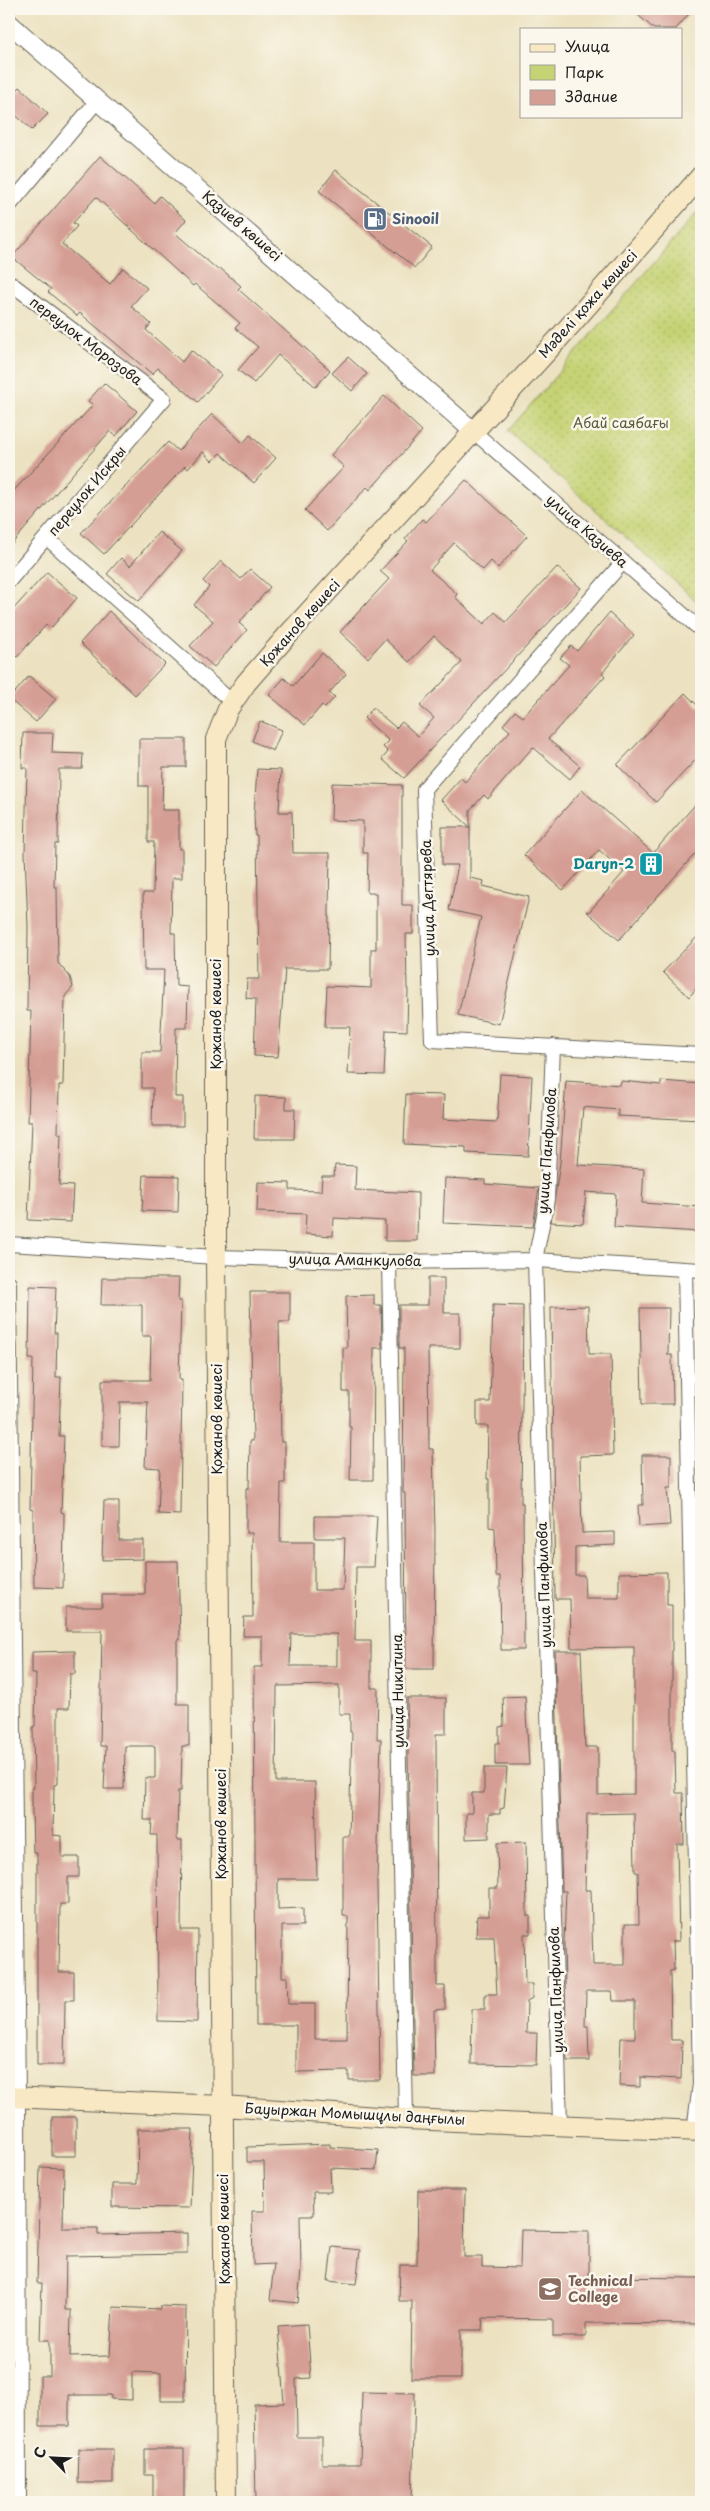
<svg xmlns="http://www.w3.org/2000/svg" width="710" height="2511" viewBox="0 0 710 2511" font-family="'Playpen Sans',sans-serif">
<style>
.green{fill:url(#green-dots);stroke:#717848}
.building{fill:#d59e94;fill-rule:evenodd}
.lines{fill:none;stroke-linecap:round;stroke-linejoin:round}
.minor-casing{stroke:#656156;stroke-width:16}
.tertiary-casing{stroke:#656156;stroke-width:20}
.secondary-casing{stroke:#656156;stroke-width:22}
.minor{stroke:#fff;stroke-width:14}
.tertiary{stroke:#fff;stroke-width:18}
.secondary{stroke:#f8e8c3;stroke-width:20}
.labels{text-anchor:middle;stroke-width:5;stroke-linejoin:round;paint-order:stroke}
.service-label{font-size:14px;font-weight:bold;fill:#4e5e75;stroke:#fbf7ec;text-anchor:start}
.street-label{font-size:14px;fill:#1c1c1c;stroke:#fbf7ec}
.park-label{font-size:14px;fill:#585c3b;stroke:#fbf7ec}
.culture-label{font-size:14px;font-weight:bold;fill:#0d838f;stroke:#fbf7ec;text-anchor:end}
.education-label{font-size:14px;font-weight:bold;fill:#785e54;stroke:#fbf7ec;text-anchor:start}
</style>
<defs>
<pattern id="green-dots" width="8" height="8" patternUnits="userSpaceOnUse" patternTransform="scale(1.25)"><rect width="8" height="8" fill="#c6d375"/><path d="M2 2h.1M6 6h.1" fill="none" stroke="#aab565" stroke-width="1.8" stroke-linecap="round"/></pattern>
</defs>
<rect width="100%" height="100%" fill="#fbf7ec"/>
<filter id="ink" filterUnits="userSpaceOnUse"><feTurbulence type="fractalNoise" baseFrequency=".02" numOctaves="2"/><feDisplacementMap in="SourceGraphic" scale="10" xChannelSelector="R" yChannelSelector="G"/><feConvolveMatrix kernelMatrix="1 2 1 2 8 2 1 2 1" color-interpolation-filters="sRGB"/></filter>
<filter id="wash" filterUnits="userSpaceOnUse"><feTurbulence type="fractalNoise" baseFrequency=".0096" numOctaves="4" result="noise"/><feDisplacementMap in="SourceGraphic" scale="20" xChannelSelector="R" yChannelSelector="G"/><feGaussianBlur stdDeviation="1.12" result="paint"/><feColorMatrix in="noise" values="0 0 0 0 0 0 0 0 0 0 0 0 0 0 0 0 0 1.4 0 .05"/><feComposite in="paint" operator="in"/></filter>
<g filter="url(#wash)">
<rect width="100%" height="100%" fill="#ece2c1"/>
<path class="green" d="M701,208V605L508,431Z"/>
<g id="blocks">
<path class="building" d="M631,9H693L676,29H654Z
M20,87L48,114L32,130L9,109V99Z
M100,156L154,203L160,196L186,220L175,233L218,270L220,268L241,286L238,289L330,370L316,387L278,355L254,383L238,370L258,347L235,328L240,323L195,284L193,286L96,197L73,223L77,226L62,244L110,284L123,268L147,288L131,306L151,324L146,330L182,362L191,350L221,375L198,402L158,368L152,374L80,313L77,316L48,292L51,289L12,257Z
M336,170L432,247L415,268L319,191Z
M348,357L367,374L352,391L332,373Z
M104,383L137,411L116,436L110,431L9,547V496L93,405L88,401Z
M384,396L422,431L370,490L367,487L327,531L305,510L344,467L331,455Z
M212,414L243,443L250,435L276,458L254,483L220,453L212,461L203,452L188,469L185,466L104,554L81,533L168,442L178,451Z
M466,480L527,536L498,568L491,561L483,570L454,543L430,570L457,594L455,597L484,624L495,612L506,622L557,567L581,588L404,778L382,759L388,752L383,747L389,741L364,718L373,708L396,728L402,722L418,736L434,718L420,706L462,662L434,636L409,662L385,639L368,658L340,632L389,579L380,571L408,541L405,539L422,519L426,522Z
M159,532L182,551L139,601L107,574L121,558L130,566Z
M221,561L241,579L250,569L270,587L239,623L247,630L214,667L190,646L213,621L194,605L209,587L203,581Z
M47,572L77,598L51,628L47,624L17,657L9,650V614Z
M109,611L165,664L135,695L80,643Z
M609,613L634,635L602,673L605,676L548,739L580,766L570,779L533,747L488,799L484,795L470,810V878L484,881L483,886L529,897L499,1024L458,1015L481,917L449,910L458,865H442V827H470L441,800L461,778L465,782L510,731L503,725L515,711L523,717L569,665L560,658L571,646L577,651Z
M322,653L346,674L329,693L335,697L325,708L322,705L305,725L269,695L284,678L293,686Z
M29,676L56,699L36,722L9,699Z
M685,693L701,709V754L656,802L617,765Z
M260,721L282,730L273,751L252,741Z
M23,733H53L52,753L83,754L82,769H59L58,844H55L54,887H57L58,963L70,977L73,987L65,996L63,1085H59L58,1134H61L59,1185L73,1186L71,1222L28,1220L32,1122H28L31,1011H27L28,926L25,853L27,768H22Z
M139,739H186V767H163L162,810H179V849H182V878H172L171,933H175L176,986L188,987L187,1028H176L175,1097H183V1126H152L153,1088H142V1052H160L164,970H144L143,893H153L154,842H148V786H139Z
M257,769L281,770L279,812H292L293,853H330L328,969H285L278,1057L254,1056L256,999L246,998L247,979H259L257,835H255L254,815Z
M332,783L402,785V905H413V934H406L407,989H408L407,1031L386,1030L384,1075L348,1074L350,1027H325L327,986L371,988V949H376V893H367L368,853H363V821L331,820Z
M582,790L653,853L701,798V847L619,940L586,911L589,912L624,872L599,850L563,890L524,855Z
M701,933V983L689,997L663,972Z
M500,1074L532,1076L528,1156L466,1153V1147L404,1144L406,1094L444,1095L443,1119L497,1122Z
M566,1081L620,1085L621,1081L661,1085V1081L701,1084V1120L618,1116V1110L583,1107L578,1165L644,1169L642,1203L701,1207V1232L614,1227L616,1194L586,1192L583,1224L551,1222L560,1163Z
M255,1096L286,1097V1109H295L294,1139H254Z
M335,1165L356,1166L355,1190L418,1193L417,1241H385V1221L334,1218L333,1236L305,1234L306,1214L257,1212L258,1182L290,1183V1190L321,1191L322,1176H334Z
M144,1175L179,1176L178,1212L142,1211Z
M445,1178L485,1180V1184L539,1188L533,1227L443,1223Z
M102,1278H179L178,1301H181L179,1380H182L180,1515L158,1514L160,1468L145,1467L148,1402H120L119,1446H102V1380H150L151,1336H142V1305H101Z
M428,1278H444V1313H460V1348H428L429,1449H433L435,1532L434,1669H406L405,1493H403L404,1348H399V1305H428Z
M30,1286L56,1287L54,1333H57L56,1377H61L59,1436H64L61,1512L64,1513L63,1588L34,1587L33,1510L30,1509L33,1359H29Z
M250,1292H290V1322H279L281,1442H285V1483H281L280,1542H314V1590H343L345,1538H315V1516H377L374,1567H356L355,1641H371V1688H378L377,1739H381L377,1881L380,2080H349V2071L296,2072V2025H256L254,1667H262V1636H243L244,1617H253L252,1533H246V1488H249L250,1441H253ZM291,1634H337V1666H290ZM339,1685V1714H350V1732H352L349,1836H343V1916H348L347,2039H315V2004H288L287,1977H282V1926H303V1908L278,1909V1879H317L315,1782H276L277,1686Z
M374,1295V1305H381L382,1348H374L373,1480H350L351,1427H349V1392H343V1348H347L346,1296Z
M493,1305L523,1306L521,1503H523L524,1650H501L500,1576H496L495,1528L489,1527V1479H487L488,1426H477V1402H490Z
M588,1306L589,1354H611L613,1455L580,1456L582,1533L615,1532V1545L575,1547V1575H584L585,1598H619V1573L667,1572V1605H672V1751H675L676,1793H683L684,1844H677L679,1941H673L674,1970L670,1971L671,2040H682L681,2079L640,2077V2087L619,2086L621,2038H635V2001H613L612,1991H586L585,2026H588L589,2061H567L564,1943L566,1891H562L555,1651H581L585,1747H598V1795L634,1794V1647L571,1648L570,1599H555L551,1307ZM634,1813L635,1872H638L639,1924H625V1965H593L591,1890H585L587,1814Z
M640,1308H669L668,1355H672L673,1404H642Z
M642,1455H671V1488H667L670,1525L639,1527L638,1505H643Z
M104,1501H119V1540H143V1559L102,1560Z
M145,1561H178L180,1640H177V1704H189V1746H182L181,1791H178L177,1840H182L181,1930H198L197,2022L158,2021L157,1835H151L152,1820H144L145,1778H155V1746H125L124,1789H104L106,1746H100L102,1631H66V1607H102V1595H145Z
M75,1651V1674H70L69,1708H58V1784L54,1785L53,1835L62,1836V1857H79V1877H68V1904H60L59,1972H74V2000H65L64,2065H37V1853H33L32,1810V1788H34L33,1727L35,1726L36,1674H32V1652Z
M525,1696L529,1765H495V1743H499V1727L504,1726L503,1697Z
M407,1698H446V1734H436L437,1986H445V2009L434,2010L435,2076H414Z
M484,1768H507L504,1808L500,1809V1814H489V1838L466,1839V1813H472V1793H484Z
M526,1842L527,1916H530V1934H524L525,1984H532V1998L527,2001L526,2033H537L536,2065L471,2064L472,2009H485V1994H497L494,1937H476L477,1916H489V1888H498L497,1843Z
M52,2117H76V2156H52Z
M138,2129H193L190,2208L112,2207V2184H137Z
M330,2144V2147L378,2150L376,2170L330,2168L331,2192H313L314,2215H300L301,2270L298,2303L270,2300L274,2264L253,2265L252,2211H265L264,2162H247V2147Z
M40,2167L64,2168L63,2228H98V2235L187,2233V2254L66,2256L65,2310H71L70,2357L110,2356L113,2307L160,2309V2306L186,2307L185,2401H161V2373L132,2372V2400L111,2399V2395H69V2426H40V2376H50V2340H40L42,2283H37Z
M418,2190H465L464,2257H482V2267L520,2268L521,2230L589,2231V2277L701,2278L700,2324L586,2323V2337H553V2319L483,2318L482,2330H461V2378H411L412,2301H399L400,2265H417Z
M332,2247L360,2250L356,2284L328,2281Z
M307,2324L311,2378L296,2379L297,2437H322V2464H360L362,2392L415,2393L412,2502H256L254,2404L284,2403L278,2326Z
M79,2449H113V2483H78Z
M145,2449H184V2502H153V2475H145Z"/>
</g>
</g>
<g filter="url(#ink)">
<use href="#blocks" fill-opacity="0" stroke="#656156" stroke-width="1"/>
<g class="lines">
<defs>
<path id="minor" d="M9,206L97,101
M9,282L164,399L9,581
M473,431L701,630
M47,538L233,703
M623,562L424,789L432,1040L701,1055
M553,1046L547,1200L535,1260L560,2124
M9,1244L216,1257L389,1262L535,1260L701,1270
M389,1262L406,2119
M685,1269L700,2084L694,2131
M9,1283L18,2097L19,2502"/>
<path id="tertiary" d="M9,23L473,431"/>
<path id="secondary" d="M9,2097L223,2106L406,2119L701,2131
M226,2502L216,1257V739L228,709L246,683L286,637L560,337L701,176"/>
</defs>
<use href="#minor" class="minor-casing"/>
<use href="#tertiary" class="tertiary-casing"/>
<use href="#secondary" class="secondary-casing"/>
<use href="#minor" class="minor"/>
<use href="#tertiary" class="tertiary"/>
<use href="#secondary" class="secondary"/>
</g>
</g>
<defs>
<symbol id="fuel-square" viewBox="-11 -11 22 22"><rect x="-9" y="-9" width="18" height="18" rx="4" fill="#5c6f8a" stroke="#fbf7ec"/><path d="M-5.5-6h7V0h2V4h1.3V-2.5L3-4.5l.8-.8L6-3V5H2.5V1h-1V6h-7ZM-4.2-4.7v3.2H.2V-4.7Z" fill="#fff"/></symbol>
<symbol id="building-square" viewBox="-11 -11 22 22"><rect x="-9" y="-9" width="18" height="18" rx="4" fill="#0f9aa8" stroke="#fbf7ec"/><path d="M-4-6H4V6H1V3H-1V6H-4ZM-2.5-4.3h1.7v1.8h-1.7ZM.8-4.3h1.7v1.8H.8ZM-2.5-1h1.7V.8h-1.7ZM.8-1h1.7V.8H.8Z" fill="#fff"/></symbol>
<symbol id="university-square" viewBox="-11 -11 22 22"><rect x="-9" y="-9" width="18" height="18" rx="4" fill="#8d6e63" stroke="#fbf7ec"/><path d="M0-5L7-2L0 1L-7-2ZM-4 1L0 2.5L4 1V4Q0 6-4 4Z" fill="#fff"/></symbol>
</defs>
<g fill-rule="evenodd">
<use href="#fuel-square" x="361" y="205" width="28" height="28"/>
<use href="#building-square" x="637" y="850" width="28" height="28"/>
<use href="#university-square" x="536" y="2275" width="28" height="28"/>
</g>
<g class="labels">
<g class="service-label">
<text x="392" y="224">Sinooil</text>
</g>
<g class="street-label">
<text transform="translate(242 226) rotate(41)" y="5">Қазиев көшесі</text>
<text transform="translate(588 304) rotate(-48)" y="5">Мәделі қожа көшесі</text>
<text transform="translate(86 341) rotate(37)" y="5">переулок Морозова</text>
<text transform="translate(87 491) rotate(-50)" y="5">переулок Искры</text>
<text transform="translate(587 531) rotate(41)" y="5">улица Казиева</text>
<text transform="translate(300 623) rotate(-48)" y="5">Қожанов көшесі</text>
<text transform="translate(428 898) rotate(-92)" y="5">улица Дегтярева</text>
<text transform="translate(216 1014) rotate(-90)" y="5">Қожанов көшесі</text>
<text transform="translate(547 1151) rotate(-86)" y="5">улица Панфилова</text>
<text transform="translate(355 1260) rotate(1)" y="5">улица Аманкулова</text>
<text transform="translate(217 1419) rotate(-90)" y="5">Қожанов көшесі</text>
<text transform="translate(544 1585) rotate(-92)" y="5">улица Панфилова</text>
<text transform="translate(398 1691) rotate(-91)" y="5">улица Никитина</text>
<text transform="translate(221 1824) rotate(-90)" y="5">Қожанов көшесі</text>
<text transform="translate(556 1990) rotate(-92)" y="5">улица Панфилова</text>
<text transform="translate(355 2114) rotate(3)" y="5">Бауыржан Момышұлы даңғылы</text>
<text transform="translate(224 2229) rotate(-91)" y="5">Қожанов көшесі</text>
</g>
<g class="park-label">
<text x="621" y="428">Абай саябағы</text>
</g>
<g class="culture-label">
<text x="634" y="869">Daryn-2</text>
</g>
<g class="education-label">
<text x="568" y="2286">Technical<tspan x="568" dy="16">College</tspan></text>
</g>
</g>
<rect width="710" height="2511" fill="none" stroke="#fbf7ec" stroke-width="30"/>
<rect x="520" y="28" width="162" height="90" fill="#fbf7ec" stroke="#a29f99"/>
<rect x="530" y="44" width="25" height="8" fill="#f8e8c3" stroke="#a29f99"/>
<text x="565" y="52" font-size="15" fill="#1c1c1c">Улица</text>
<rect x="530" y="65" width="25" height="15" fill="#c6d375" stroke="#a29f99"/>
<text x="565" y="78" font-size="15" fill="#1c1c1c">Парк</text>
<rect x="530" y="90" width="25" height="15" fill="#d59e94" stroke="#a29f99"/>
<text x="565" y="102" font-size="15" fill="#1c1c1c">Здание</text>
<g transform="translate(52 2458) rotate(294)" stroke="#fbf7ec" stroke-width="4" paint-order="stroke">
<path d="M0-4L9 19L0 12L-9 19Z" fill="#1c1c1c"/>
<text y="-8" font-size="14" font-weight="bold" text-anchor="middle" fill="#1c1c1c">С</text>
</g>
</svg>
